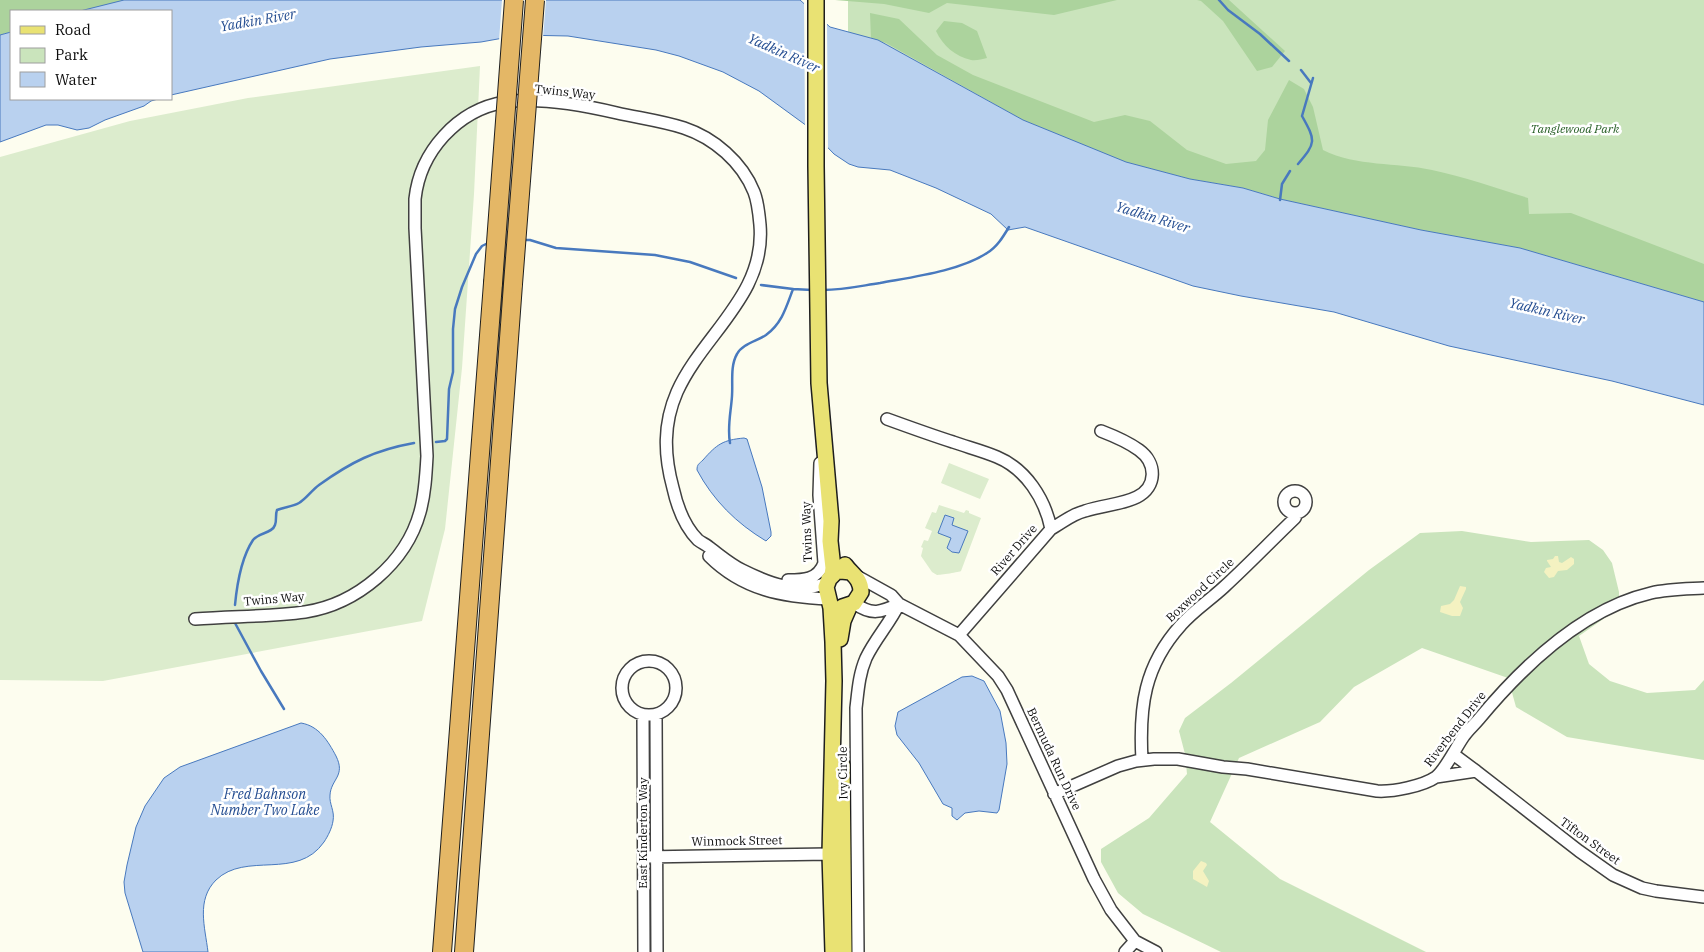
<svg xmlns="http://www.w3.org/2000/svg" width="1704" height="952" viewBox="0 0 1704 952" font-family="'IBM Plex Serif',serif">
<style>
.green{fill:#cae4bc}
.forest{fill:#acd39d}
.sand{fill:#f4f2c1}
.pitch{fill:#dceccd}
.water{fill:#b9d1ef;stroke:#4879be}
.pier{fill:#fdfdef}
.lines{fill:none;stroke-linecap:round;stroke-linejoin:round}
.stream{stroke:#4879be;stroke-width:2.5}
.minor-casing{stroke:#404040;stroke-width:14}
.major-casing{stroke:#1e1e1e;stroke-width:18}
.highway-casing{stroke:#1e1e1e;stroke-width:20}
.minor{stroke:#fff;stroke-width:11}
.major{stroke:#e9e273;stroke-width:15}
.highway{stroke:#e4b766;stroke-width:18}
.highway-bridge-casing{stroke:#1e1e1e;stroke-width:20;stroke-linecap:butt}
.highway-bridge{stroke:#e4b766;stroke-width:18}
.labels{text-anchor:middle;stroke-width:5;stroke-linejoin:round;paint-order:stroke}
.street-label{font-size:12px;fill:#0d0d0d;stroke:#fff}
.park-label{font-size:12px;font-style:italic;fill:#265e25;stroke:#fff}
.water-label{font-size:14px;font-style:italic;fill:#244d91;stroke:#fff}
</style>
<rect width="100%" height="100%" fill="#fdfdef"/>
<path class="green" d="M848,0H1704V302L1520,248L1421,230L1280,199L1243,188L1125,162L1023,120L878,40L865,38L848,32Z
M1462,531L1531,542L1589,540L1603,550L1612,563L1619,592V608L1579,636L1589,664L1610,681L1647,693L1695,690L1704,680V760L1567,737L1516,707L1508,678L1422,648L1354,687L1320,722L1239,758L1210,822L1280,879L1426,952H1221L1143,914L1118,893L1101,862V849L1149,818L1187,774L1185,754L1179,731L1185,718L1231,683L1369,570L1420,533Z"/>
<path class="forest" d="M0,0H129L80,11H11V32L0,35Z
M835,0H1117L1054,15L947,3L929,13L884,4Z
M1197,0H1229L1285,51L1272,67L1257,71L1223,21L1201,1Z
M870,13L899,19L937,55L973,75L1094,122L1125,115L1150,121L1187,150L1226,164L1256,161L1265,150L1268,120L1289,80L1304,89L1313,107L1323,150C1357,167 1396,162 1432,170C1464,177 1497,188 1528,198L1529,214L1571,213L1704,264V302L1520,248L1421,230L1280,199L1243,188L1190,179L1125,162L1023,120L886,43L871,39Z
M944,21L962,23L977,31L987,58C982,59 976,61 971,60C955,56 943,46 936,31Z"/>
<path class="sand" d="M1555,556H1558L1559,562L1562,563L1571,557L1574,559V564L1567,570L1558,571L1554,577L1549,578L1544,572L1546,568L1551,567L1547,561V560L1553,559Z
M1460,586L1466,587V589L1460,602L1463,608L1460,616H1452L1440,612L1441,606L1450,604L1454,600Z
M1201,861L1206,863L1207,865L1203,871L1209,881L1207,887L1193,879V871Z"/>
<path class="pitch" d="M480,66L474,194L462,368L445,529L422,621L103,681L0,680V157L130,121L248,98Z
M949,463L989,479L980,499L941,483Z
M939,505L964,513L966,510L969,511V513L981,518L961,571C960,572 940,575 937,575L932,572L921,556L923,548L921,547L924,540L928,541L932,531L925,528L932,512L936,513Z"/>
<path class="water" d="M124,0H800L830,27L878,40L1023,120L1126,162L1190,179L1243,188L1280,199L1421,230L1520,248L1704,302V405L1612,381L1449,346L1334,312L1241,296L1193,286L1025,227L1008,230L991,214L936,188L890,170L858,167L849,164L834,154L807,126L759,91L723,72L679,56L656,50L568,36L520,35L481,42L421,47L330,59L171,95V11H80Z
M11,32V99H158L151,101L144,106L105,120L89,128L77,130L58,125H46L0,142V35Z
M744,438L747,439L762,487L771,532V536L766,541C736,523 713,500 697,470C697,464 699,464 703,460C717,444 723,440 744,438Z
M945,515L954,518L952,525L968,531L959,553L952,552L947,548L951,538L938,533Z
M972,676L984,681L1000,711L1006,743L1007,764L999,810L997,813L979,811L965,813L957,820L952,816V808L943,804L919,763L897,735L895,726L898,712L962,677Z
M301,723C319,726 328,741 336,756C346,776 331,779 330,795C329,804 335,811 333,821C332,828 328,836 324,842C297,881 246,851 216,880C196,900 205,927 208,952H143L125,893L124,882L127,865L136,827L145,806L164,778L180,767Z"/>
<path class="pier" d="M502,0H546L543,38H520L499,41Z
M804,0L827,22L828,151L805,127Z"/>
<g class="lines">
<path class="stream" d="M1219,0L1228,10L1260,34L1289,61
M1301,70L1311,83
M1298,164C1316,143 1316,141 1302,116L1313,78
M1280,200L1282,184L1290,171
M524,240H530L556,248L655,255L690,262L736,278
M761,285L793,289L812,290
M823,290C843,290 860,286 880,283C912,277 960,271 987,253C997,247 1003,237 1009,227
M436,442L445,441L447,439L449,389L453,372V329L455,309L462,287L476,254L482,246L488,243
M730,443C727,427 731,412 732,396C733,383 730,366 737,354C742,344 757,341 766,335C782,323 786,308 793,289
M235,605C237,584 241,558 253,540C259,532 272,534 275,525C277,520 275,515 277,510C284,507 292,507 299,503C306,499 312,490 319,485C351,462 375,450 414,443
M235,623L261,671L284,709"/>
<defs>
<path id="minor" d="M887,419C909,427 931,435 953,442C967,447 983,451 997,457C1026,469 1045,499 1051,529L959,635
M1284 502a11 11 0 1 1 22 0a11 11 0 1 1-22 0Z
M1051,529C1062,523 1072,514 1085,511C1102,505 1121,505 1137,497C1157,487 1157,463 1139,450C1128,442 1114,436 1101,431
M709,556C743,590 783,597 829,599
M855,575L891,595L899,604L959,635L998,676L1007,690L1094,879L1111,910L1135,941L1156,952
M788,580C803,580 818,580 824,563L819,495L820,463
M854,603C872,616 881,612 899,604
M195,619C232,616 269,617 305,612C357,604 406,563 420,512C425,494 426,475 427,456L415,228C415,219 415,209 415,199C420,152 457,110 505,102C540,97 583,105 617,113C639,118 662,121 684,128C714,138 742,162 754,192C758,202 759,214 760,225C766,295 703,334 677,392C663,424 664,455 673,488C677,506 685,527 698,540C702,543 707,545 710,548C721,556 730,564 742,570C768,583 798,595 826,583
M622 688a27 27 0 1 1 54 0a27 27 0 1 1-54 0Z
M643,715L644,952
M656,715L657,952
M1453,754L1476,771
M1142,760C1139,707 1144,666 1181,625C1193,611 1210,600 1224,587C1248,565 1271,541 1295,518L1297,513
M1436,777L1476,771L1579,851L1613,875L1642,888L1656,891L1704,897
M1054,794L1118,766L1136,761L1154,759H1178L1223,767L1247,769L1377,791C1393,792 1423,786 1436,777C1446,769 1456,747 1464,736C1468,730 1474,725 1479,719C1523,666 1582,609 1651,593C1668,589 1686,589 1704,588
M644,857L830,854L836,856
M858,952L856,708C858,691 859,674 866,658C875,639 890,623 899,604
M1125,952L1135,941"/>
<path id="major" d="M816,0V166L819,383L831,521L830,541L833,568L832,575
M842,607L854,603L861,592C861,578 852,575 845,565
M840,639L843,621L850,605
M842,765L844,952
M833,952L830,854L834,681L833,642L831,608L826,587L829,579L836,572L841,571L851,572"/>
<path id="highway" d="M442,952L493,283
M464,952L513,284"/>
</defs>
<use href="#minor" class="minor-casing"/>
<use href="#major" class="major-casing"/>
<use href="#highway" class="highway-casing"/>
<use href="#minor" class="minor"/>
<use href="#major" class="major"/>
<use href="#highway" class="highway"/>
<defs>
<path id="highway-bridge" d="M493,283L514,0
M513,284L535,0"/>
</defs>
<use href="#highway-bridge" class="highway-bridge-casing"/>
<use href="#highway-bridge" class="highway-bridge"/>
</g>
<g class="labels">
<g class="street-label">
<text transform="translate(565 92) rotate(6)" y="4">Twins Way</text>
<text transform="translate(807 532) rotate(-92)" y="4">Twins Way</text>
<text transform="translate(1014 550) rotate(-49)" y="4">River Drive</text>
<text transform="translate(1200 590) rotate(-43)" y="4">Boxwood Circle</text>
<text transform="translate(274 599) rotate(-5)" y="4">Twins Way</text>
<text transform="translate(1455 729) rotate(-52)" y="4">Riverbend Drive</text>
<text transform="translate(1054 759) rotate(65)" y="4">Bermuda Run Drive</text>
<text transform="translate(843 773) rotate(-91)" y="4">Ivy Circle</text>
<text transform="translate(643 833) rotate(-90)" y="4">East Kinderton Way</text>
<text transform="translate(737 841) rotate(-1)" y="4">Winmock Street</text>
<text transform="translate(1590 841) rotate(36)" y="4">Tifton Street</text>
</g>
<g class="park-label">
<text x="1575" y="133">Tanglewood Park</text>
</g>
<g class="water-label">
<text transform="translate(258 20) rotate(-10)" y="5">Yadkin River</text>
<text transform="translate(784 53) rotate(24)" y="5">Yadkin River</text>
<text transform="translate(1153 217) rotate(17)" y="5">Yadkin River</text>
<text transform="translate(1547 311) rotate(13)" y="5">Yadkin River</text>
<text x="265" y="799">Fred Bahnson<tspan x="265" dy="16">Number Two Lake</tspan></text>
</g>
</g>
<rect x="10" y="10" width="162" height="90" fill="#ffffff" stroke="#9e9e9e"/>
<rect x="20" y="26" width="25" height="8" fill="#e9e273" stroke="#9e9e9e"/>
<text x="55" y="35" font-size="15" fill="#0d0d0d">Road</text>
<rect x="20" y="48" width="25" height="15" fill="#cae4bc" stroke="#9e9e9e"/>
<text x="55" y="60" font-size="15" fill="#0d0d0d">Park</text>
<rect x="20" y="72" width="25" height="15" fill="#b9d1ef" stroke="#9e9e9e"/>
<text x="55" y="85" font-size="15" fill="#0d0d0d">Water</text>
</svg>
